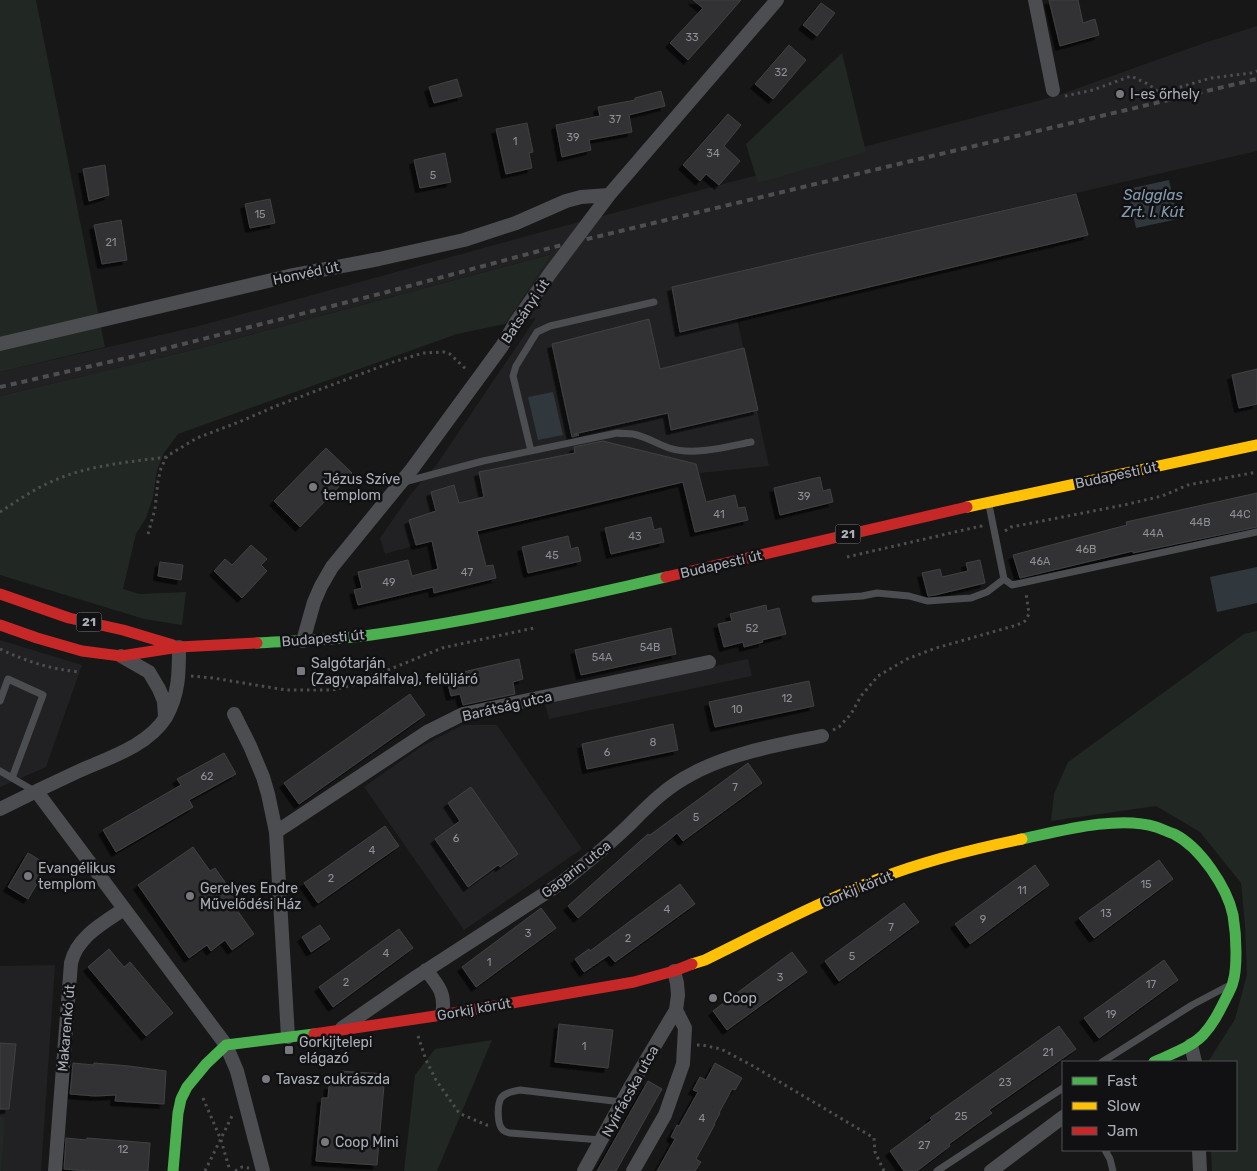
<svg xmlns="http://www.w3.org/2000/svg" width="1257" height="1171" viewBox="0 0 1257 1171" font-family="Rubik,sans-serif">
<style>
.built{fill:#212123}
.green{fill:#212722}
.water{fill:#30383d}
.building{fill:#333334;stroke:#404143;filter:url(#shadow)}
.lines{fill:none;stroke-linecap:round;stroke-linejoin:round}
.path{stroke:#4d4e50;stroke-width:3;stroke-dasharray:2.5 4;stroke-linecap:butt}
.lane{stroke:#4c4d50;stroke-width:7}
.street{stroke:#4c4d50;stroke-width:14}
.fast{stroke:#4caf50;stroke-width:11}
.slow{stroke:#ffc107;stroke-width:11}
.jam{stroke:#c62828;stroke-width:11}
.rail{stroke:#4d4e50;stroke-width:4;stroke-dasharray:6 5;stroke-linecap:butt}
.poi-dot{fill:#77797e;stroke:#111113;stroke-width:2}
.labels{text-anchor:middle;stroke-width:5;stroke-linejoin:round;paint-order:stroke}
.number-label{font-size:11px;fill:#8c8f96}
.shield{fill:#111113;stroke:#7c7f85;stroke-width:1}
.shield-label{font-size:12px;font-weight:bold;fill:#aaaeb6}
.poi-label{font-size:14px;fill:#aaaeb6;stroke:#111113;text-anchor:start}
.street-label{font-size:14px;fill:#aaaeb6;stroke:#111113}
.water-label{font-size:15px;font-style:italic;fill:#859bad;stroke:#111113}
</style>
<defs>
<filter id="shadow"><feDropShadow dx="-4.5" dy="4.5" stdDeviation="0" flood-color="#0009"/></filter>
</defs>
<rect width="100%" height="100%" fill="#171717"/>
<path class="built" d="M1257,26V151L672,287L680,331L737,318L769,466L699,473L700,478L416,545L385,554L380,538L410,495L437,464L536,318L505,324L551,254L193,350L0,396V372L199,326L549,230L1056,96L1204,43Z
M0,640L82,665L46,767L0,787Z
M748,659L752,676L549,719L545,703Z
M462,725H497L582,849L464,930L364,787L422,746Z
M55,965L41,1171H0V966Z"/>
<path class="green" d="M0,0H36L105,347L0,372Z
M842,53L866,152L758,183L746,144Z
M552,254L505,324L457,334L178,434L164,453L157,470L153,497L146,518L136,534L123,589L140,594L186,592L182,625L144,619L0,575V396L193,350Z
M1257,631V1171H1212L1211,1150H1236V1062H1208L1235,1019L1247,975L1245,925L1241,883L1200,832L1156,806L1051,821L1054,794L1068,762L1244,634Z
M492,1040L437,1171H404L415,1075L435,1049Z
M0,1117L5,1118L1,1171H0Z"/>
<path class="water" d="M1169,180L1178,219L1136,228L1128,189Z
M553,392L563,435L538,440L528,397Z
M1257,567V603L1217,612L1210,577Z"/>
<path class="building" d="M693,0H741L714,31L688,60L670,43L703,8Z
M1049,0H1078L1083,23L1095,19L1099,35L1060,46Z
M821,3L835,13L817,36L803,25Z
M789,45L806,60L773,99L755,84Z
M457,79L462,96L434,103L429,87Z
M661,91L665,106L629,115L632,132L589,140L591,150L562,157L556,125L600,116L598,107L635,100V98Z
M728,114L741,125L724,146L740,161L719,185L706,174L700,181L683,165Z
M527,123L533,152L529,153L532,168L506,174L496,129Z
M445,153L451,182L420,188L414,160Z
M105,165L109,195L89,201L83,169Z
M1076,194L1088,235L680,332L672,287Z
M270,199L275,223L250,228L245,204Z
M121,220L127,260L102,264L94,225Z
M649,319L660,369L744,348L758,410L671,430L668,413L574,434L579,435L572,437L552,344Z
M1257,369V404L1239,408L1232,375Z
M603,441L696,464L706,502L735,495L738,508L745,507L748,520L695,532L683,482L477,531L486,566L493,565L496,578L434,593L433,587L358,605L354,590L362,588L358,572L408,560L412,576L438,569L432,541L416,545L409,520L436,511L431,492L454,485L459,503L484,497L479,472L575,453L574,447Z
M326,448L352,473L300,527L274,501Z
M820,477L823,491L830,489L833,502L780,515L774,488Z
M1257,493V527L1133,553V551L1020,578L1013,555L1127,525L1126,522Z
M651,517L654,530L661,528L664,542L611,554L605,528Z
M568,536L571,549L578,547L581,561L528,573L522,547Z
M251,545L267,559L261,565L267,571L242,598L214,571L225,559L232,565Z
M980,560L985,583L935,595L928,596L922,573L940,569L942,577L968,571L966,563Z
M160,562L183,565L181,580L158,576Z
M766,605L767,611L779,608L786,634L762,640L763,642L744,647L743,642L724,647L718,624L732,621L730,614Z
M671,628L676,654L581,675L575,650Z
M519,659L523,679L513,682L515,694L463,705L460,694L451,696L446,676Z
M809,681L814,706L715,727L709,702Z
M410,694L425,715L299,804L284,783Z
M673,724L678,750L587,769L582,744Z
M224,753L236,774L189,800L193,807L116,852L103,830L181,785L177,779Z
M748,763L762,783L683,841L677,833L578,918L568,906L648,834L650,835Z
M471,787L518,854L500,867L498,865L468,887L435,839L460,821L448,803Z
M385,826L399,846L318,903L304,883Z
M193,847L210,871L215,868L242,906L237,910L254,934L232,950L225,940L211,951L207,945L189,958L138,885Z
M28,853L48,865L28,899L8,887Z
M1159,860L1173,879L1094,938L1079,918Z
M1035,865L1049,885L970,944L955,924Z
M680,884L695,904L615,962L609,955L584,972L575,959L589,949L590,951Z
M904,903L919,922L839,981L825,961Z
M541,908L556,928L476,987L462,967Z
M320,925L330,939L311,952L302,937Z
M399,929L413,948L333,1007L319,987Z
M109,949L124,967L130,962L173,1013L146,1036L88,967Z
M792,952L807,972L727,1030L713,1011Z
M1164,960L1178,980L1099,1038L1084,1018Z
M559,1024L613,1030L608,1068L555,1062Z
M1059,1026L1076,1049L989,1110L992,1113L949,1144L950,1146L917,1171H904L890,1151L932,1120L930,1118Z
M0,1043L16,1044L9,1109H0Z
M73,1063L94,1065V1063L129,1066L166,1071L164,1104L115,1101L116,1095L95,1096L70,1094Z
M715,1063L742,1078L735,1090L732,1089L719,1113H720L714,1124H715L696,1159L701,1162L695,1171H657L675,1139L671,1137L677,1125L679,1126L698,1092L693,1090L700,1077L706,1080Z
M340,1071L385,1074L377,1165L316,1161L322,1098H328L329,1085L339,1086Z
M648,1081L662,1089L616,1171H597Z
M66,1138L86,1140L87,1138L150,1143L148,1171H89L64,1169Z"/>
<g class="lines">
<path class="path" d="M1065,96L1093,90L1131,76L1148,84L1160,93L1211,78L1251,73L1257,71
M0,512C17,501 34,489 53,481C88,465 130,462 167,457
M1005,531L1011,527L1124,505L1162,496L1188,485L1257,472
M148,534L155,509L158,481L161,468L167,456L197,438L239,422L276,406L390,363L423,353L444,352L450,354L468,371
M847,557L981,526V528
M0,649C28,662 50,669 80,672
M191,676L213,678L286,690H332L361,683L388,670L442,648L534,628
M833,730L839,727L851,714L861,696L878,676L907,659L936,648L1017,625L1025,621L1029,614L1026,593
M418,1036L426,1060L436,1080L459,1113L486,1125H489
M697,1045H702L721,1049L753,1066L874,1138L875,1152L884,1171
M203,1098L221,1140L230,1171
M205,1171L233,1114
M235,1171L242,1167L249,1168"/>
<path class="lane" d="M531,451L513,376L516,366L537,332L550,326L654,302
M404,482L483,461L617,433C622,434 628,433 633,434C645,436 657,444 669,448C693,456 726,447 751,442
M989,505L1004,579L1012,585L1257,532
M815,599L862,596L877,593L909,596L927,601L971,598L987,592L1004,579
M0,701L8,679L43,695L12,778
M0,771L36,792
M1102,1062L1192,1005L1226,987
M601,1140L510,1133C508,1133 504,1131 503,1130C497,1125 497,1105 501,1098C505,1093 513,1091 520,1090L622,1102
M1105,1150L1110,1159L1113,1171
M937,1171L1063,1088"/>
<path class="street" d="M1035,0L1053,90
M0,344L289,276L379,259L464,240L516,223L566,201L581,197L609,195
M303,641L314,602L321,586L332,567L412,469L502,346L516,322L551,272L609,195L777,0
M121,656L149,672L159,689L164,701L165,717
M234,714L250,746L263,777L268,794L276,832L288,1037
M37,792L226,1045L237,1071L263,1171
M0,809C26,796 53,783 79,771C108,758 148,746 166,717C179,694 179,673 179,647
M276,832L427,732L463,714L709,662
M426,970C439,986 446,994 442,1015
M342,1028L416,977L561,883C584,865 607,846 628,826C648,806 665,788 690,775C729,753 778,745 822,736
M1191,1045L1195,1062
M1199,1150L1200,1171
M55,1171L71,963C77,937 103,923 124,909
M584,1171L632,1084L676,1010L678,995L677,983L674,971
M633,1171L665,1115L683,1064L685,1028L676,1010
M991,1171L1063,1117"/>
<path class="fast" d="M257,643C295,641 334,640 371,635C470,621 569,600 666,577
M1022,839C1060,831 1119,815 1156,827C1162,829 1168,832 1174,834C1200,847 1227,887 1233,915C1235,927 1236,940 1236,952C1236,962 1236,973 1233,982C1232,987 1229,992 1227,996C1220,1010 1214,1023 1203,1035C1190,1048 1171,1054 1154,1062
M173,1171L178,1113L181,1099L187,1087L206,1064L226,1045L314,1034"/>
<path class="slow" d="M967,507L1257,445
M692,964L705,960C762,932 819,902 878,879C924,861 973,849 1022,839"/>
<path class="jam" d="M666,577L967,507
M0,594L69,618L123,630L173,645
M0,625L37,638L82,651L121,656L179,647L257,643
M314,1034L442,1015L634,982L674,971L692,964"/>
<path class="rail" d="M0,387L148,353L387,292L550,248L911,161L1257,79"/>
</g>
<g class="poi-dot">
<circle cx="1120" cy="94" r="5"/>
<circle cx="313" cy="487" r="5"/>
<rect x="296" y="666" width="10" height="10" rx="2.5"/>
<circle cx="28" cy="876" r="5"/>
<circle cx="190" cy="896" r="5"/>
<circle cx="713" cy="998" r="5"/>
<rect x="284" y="1045" width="10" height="10" rx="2.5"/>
<circle cx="266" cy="1079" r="5"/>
<circle cx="325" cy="1142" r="5"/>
</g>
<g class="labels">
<g class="number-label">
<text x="692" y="41">33</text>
<text x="781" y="76">32</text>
<text x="615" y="123">37</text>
<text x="573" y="141">39</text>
<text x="515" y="145">1</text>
<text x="713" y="157">34</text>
<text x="433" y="179">5</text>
<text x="260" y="218">15</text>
<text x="111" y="246">21</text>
<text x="804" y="500">39</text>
<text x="719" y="518">41</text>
<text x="1240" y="518">44C</text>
<text x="1200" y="526">44B</text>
<text x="1153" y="537">44A</text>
<text x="635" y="540">43</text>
<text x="1086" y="553">46B</text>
<text x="552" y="559">45</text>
<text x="1040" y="565">46A</text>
<text x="467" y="576">47</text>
<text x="389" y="586">49</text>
<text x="752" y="632">52</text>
<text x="650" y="651">54B</text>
<text x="602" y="661">54A</text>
<text x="787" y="702">12</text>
<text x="737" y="713">10</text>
<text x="653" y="746">8</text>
<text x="607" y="756">6</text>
<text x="207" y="780">62</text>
<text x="735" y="791">7</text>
<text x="696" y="821">5</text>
<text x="456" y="842">6</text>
<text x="372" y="854">4</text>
<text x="331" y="882">2</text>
<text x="1146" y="888">15</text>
<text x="1022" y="894">11</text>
<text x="667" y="913">4</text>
<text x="1106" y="917">13</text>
<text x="983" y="923">9</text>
<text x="891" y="931">7</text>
<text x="528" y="937">3</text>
<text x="628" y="942">2</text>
<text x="386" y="957">4</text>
<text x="852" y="960">5</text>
<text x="489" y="966">1</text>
<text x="780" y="981">3</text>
<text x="346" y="986">2</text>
<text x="1151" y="988">17</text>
<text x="1111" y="1018">19</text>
<text x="584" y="1050">1</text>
<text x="1048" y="1056">21</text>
<text x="1005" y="1086">23</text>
<text x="961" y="1120">25</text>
<text x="702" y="1122">4</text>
<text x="924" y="1149">27</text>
<text x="123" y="1153">12</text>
</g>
<g class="shield">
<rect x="835.5" y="524.5" width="25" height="19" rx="4"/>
<rect x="76.5" y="612.5" width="25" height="19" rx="4"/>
</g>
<g class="shield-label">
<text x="848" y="538">21</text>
<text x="89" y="626">21</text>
</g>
<g class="poi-label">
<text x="1130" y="99">I-es őrhely</text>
<text x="323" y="484">Jézus Szíve<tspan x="323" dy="16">templom</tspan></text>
<text x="311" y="668">Salgótarján<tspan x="311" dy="16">(Zagyvapálfalva), felüljáró</tspan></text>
<text x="38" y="873">Evangélikus<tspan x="38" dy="16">templom</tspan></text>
<text x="200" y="893">Gerelyes Endre<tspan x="200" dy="16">Művelődési Ház</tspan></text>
<text x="723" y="1003">Coop</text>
<text x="299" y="1047">Gorkijtelepi<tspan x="299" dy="16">elágazó</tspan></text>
<text x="276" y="1084">Tavasz cukrászda</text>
<text x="335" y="1147">Coop Mini</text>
</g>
<g class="street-label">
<text transform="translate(306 273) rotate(-12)" y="5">Honvéd út</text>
<text transform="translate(525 311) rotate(-56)" y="5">Batsányi út</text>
<text transform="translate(1116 475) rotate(-12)" y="5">Budapesti út</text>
<text transform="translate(721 564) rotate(-13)" y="5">Budapesti út</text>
<text transform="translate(323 638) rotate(-5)" y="5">Budapesti út</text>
<text transform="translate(507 706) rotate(-13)" y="5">Barátság utca</text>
<text transform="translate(576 869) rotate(-38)" y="5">Gagarin utca</text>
<text transform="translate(857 889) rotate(-22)" y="5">Gorkij körút</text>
<text transform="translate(474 1009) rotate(-10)" y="5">Gorkij körút</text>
<text transform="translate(66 1028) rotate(-85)" y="5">Makarenkó út</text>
<text transform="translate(630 1091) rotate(-61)" y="5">Nyírfácska utca</text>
</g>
<g class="water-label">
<text x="1153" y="200">Salgglas<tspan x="1153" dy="17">Zrt. I. Kút</tspan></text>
</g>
</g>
<rect x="1062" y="1061" width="175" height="90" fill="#111113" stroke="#4e5054"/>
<rect x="1072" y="1077" width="25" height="8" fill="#4caf50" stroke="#4e5054"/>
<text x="1107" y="1086" font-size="15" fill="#aaaeb6">Fast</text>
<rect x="1072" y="1102" width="25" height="8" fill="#ffc107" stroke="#4e5054"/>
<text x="1107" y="1111" font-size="15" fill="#aaaeb6">Slow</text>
<rect x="1072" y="1127" width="25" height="8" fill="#c62828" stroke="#4e5054"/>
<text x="1107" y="1136" font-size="15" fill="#aaaeb6">Jam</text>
</svg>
